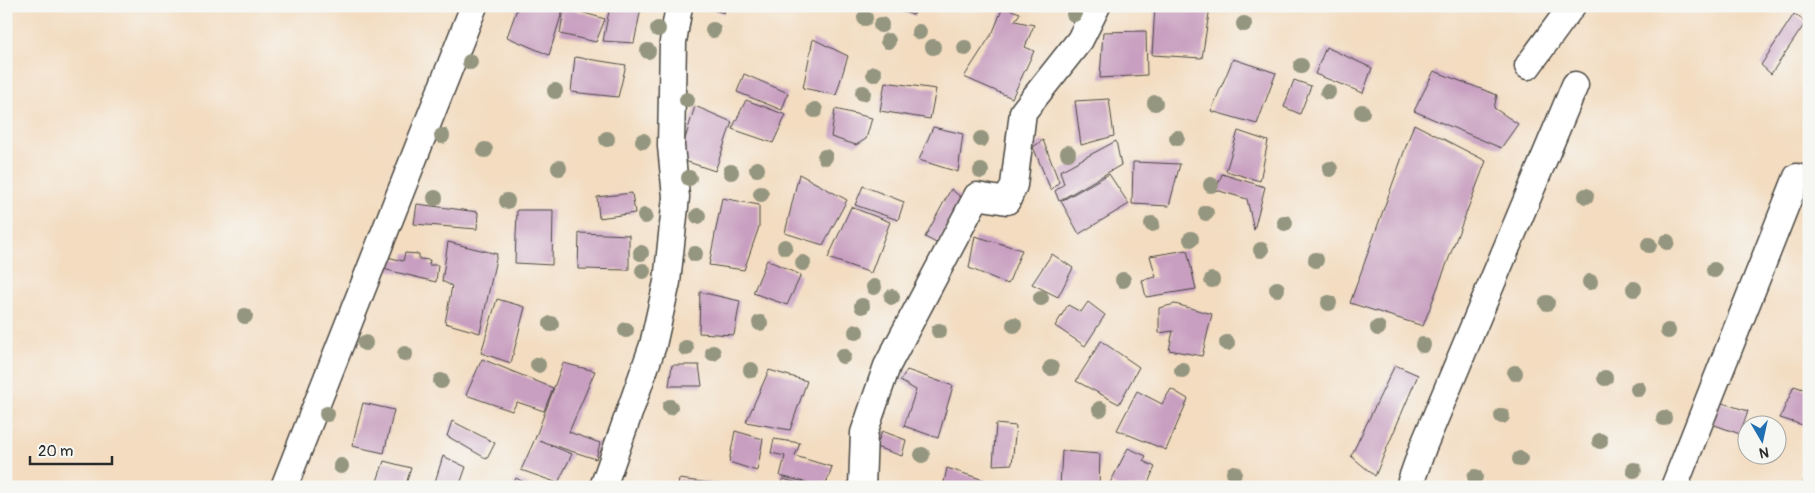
<svg xmlns="http://www.w3.org/2000/svg" width="1815" height="493" viewBox="0 0 1815 493" font-family="Pangolin,sans-serif">
<style>
.building{fill:#c89fc0}
.lines{fill:none;stroke-linecap:round;stroke-linejoin:round}
.minor-casing{stroke:#494641;stroke-width:29}
.minor{stroke:#fff;stroke-width:26}
.tree{fill:#95967f}
</style>
<rect width="100%" height="100%" fill="#f6f6f2"/>
<filter id="ink" filterUnits="userSpaceOnUse"><feTurbulence type="fractalNoise" baseFrequency=".02" numOctaves="2"/><feDisplacementMap in="SourceGraphic" scale="10" xChannelSelector="R" yChannelSelector="G"/><feConvolveMatrix kernelMatrix="1 2 1 2 8 2 1 2 1" color-interpolation-filters="sRGB"/></filter>
<filter id="wash" filterUnits="userSpaceOnUse"><feTurbulence type="fractalNoise" baseFrequency=".0096" numOctaves="4" result="noise"/><feDisplacementMap in="SourceGraphic" scale="20" xChannelSelector="R" yChannelSelector="G"/><feGaussianBlur stdDeviation="1.12" result="paint"/><feColorMatrix in="noise" values="0 0 0 0 0 0 0 0 0 0 0 0 0 0 0 0 0 1.4 0 .05"/><feComposite in="paint" operator="in"/></filter>
<g filter="url(#wash)">
<rect width="100%" height="100%" fill="#f3dcc0"/>
<g id="blocks">
<path class="building" d="M518,6H564L549,55L507,37Z
M610,6H635L641,8L634,43L603,41Z
M651,6H666L665,10Z
M702,6H726L724,13Z
M754,6H784V11L754,8Z
M882,6H916L914,15Z
M1155,6L1210,7L1202,58L1152,55Z
M564,7L605,19L596,42L560,34Z
M1003,7L1020,13L1015,21L1034,25L1025,47L1034,51L1012,98L964,77L993,32Z
M1794,14L1806,22L1771,74L1761,65Z
M1146,31L1147,75L1100,78L1103,32Z
M813,39L848,56L836,95L803,88Z
M1326,47L1372,68L1363,93L1315,74Z
M575,57L626,65L618,97L571,92Z
M1233,59L1276,73L1257,124L1211,111Z
M1434,71L1497,95L1494,108L1518,124L1501,148L1414,111Z
M744,74L788,93L782,110L737,92Z
M1294,80L1311,86L1300,114L1284,107Z
M885,82L936,89L930,119L880,111Z
M1109,99L1114,136L1081,145L1075,101Z
M746,100L786,115L773,143L732,129Z
M695,106L732,122L715,171L679,159Z
M835,109L872,118L866,139L856,145L831,137Z
M1414,124L1486,161L1423,326L1350,303Z
M933,127L963,134L958,172L919,160Z
M1238,131L1268,141L1260,181L1226,171Z
M1043,140L1059,182L1051,190L1033,147Z
M1116,141L1121,165L1059,201L1055,191L1064,184L1060,171Z
M1133,162L1180,164L1169,206L1132,204Z
M799,174L847,200L823,245L785,233Z
M1109,174L1129,204L1079,234L1061,201Z
M1222,174L1265,187L1254,230L1247,199L1216,190Z
M863,186L904,202L898,220L855,205Z
M951,189L963,199L938,244L925,237Z
M632,193L635,213L599,218L597,197Z
M722,198L759,205V227L744,270L709,265Z
M417,204L478,212L477,229L414,224Z
M851,207L890,222L871,273L828,258Z
M517,210H553L552,265L515,263Z
M579,233L629,235V270L578,269Z
M975,236L1022,250L1008,284L969,268Z
M448,242L497,254L480,333L445,323L452,286L442,281Z
M1187,250L1196,289L1146,297L1142,280L1156,277L1150,256Z
M405,253L419,254V259L430,260L429,265H438L436,282L379,268L384,256L403,261Z
M1052,254L1073,268L1058,297L1032,284Z
M767,260L801,275L787,305L753,293Z
M700,292L740,301L734,335L699,333Z
M497,299L525,307L511,363L481,353Z
M1088,302L1105,315L1085,346L1055,326L1068,305L1081,312Z
M1175,304L1212,314L1202,356L1169,350L1173,331L1159,333V308Z
M1101,341L1139,367L1119,404L1076,381Z
M482,359L553,388L544,411L517,402L512,411L466,395Z
M563,363L595,371L569,432L600,443L596,459L540,441L572,454L558,483L521,470L535,439Z
M672,365H699L702,386H669Z
M1395,365L1418,375L1375,476L1351,456Z
M769,370L807,381L790,430L746,422Z
M907,370L953,386L938,438L904,426L916,390L900,381Z
M1794,386L1809,391V427L1780,418Z
M1171,389L1188,399L1166,450L1117,430L1137,391L1162,404Z
M1719,402L1748,411L1740,434L1712,424Z
M363,403L394,410L384,453L352,446Z
M452,421L495,443L487,459L447,436Z
M996,424L1016,426L1012,464L993,465Z
M735,431L763,439L757,471L729,462Z
M882,431L906,440L902,456L876,447Z
M774,439L800,443L795,456L832,467L825,487L780,476L785,456L771,453Z
M1128,448L1146,456L1143,461L1155,467L1147,485L1151,487H1117L1110,483Z
M1062,451L1100,454L1099,487H1060Z
M443,456L466,467L459,487H451L435,482Z
M384,461L411,468L405,487H375Z
M947,468L990,482L989,487H943Z
M1809,469V487H1801Z
M516,478L532,487H512Z
M679,479L734,486V487H678Z
M783,479L809,486V487H781Z"/>
</g>
</g>
<g filter="url(#ink)">
<use href="#blocks" fill-opacity="0" stroke="#494641" stroke-width="1"/>
<g class="lines">
<defs>
<path id="minor" d="M1528,66L1572,6
M284,487L474,6
M603,487L653,345L667,282L676,197L671,146L673,42L679,6
M862,487L864,433L887,366L977,196L1007,201L1014,185L1023,112L1080,40L1097,6
M1409,487L1423,447L1575,85
M1674,487L1797,177"/>
</defs>
<use href="#minor" class="minor-casing"/>
<use href="#minor" class="minor"/>
</g>
<g class="tree">
<circle cx="1074" cy="14" r="8"/>
<circle cx="865" cy="18" r="8"/>
<circle cx="1244" cy="24" r="8"/>
<circle cx="881" cy="25" r="8"/>
<circle cx="658" cy="29" r="8"/>
<circle cx="713" cy="30" r="8"/>
<circle cx="919" cy="32" r="8"/>
<circle cx="888" cy="41" r="8"/>
<circle cx="933" cy="47" r="8"/>
<circle cx="965" cy="48" r="8"/>
<circle cx="648" cy="51" r="8"/>
<circle cx="470" cy="62" r="8"/>
<circle cx="1301" cy="66" r="8"/>
<circle cx="874" cy="74" r="8"/>
<circle cx="555" cy="91" r="8"/>
<circle cx="1328" cy="92" r="8"/>
<circle cx="863" cy="93" r="8"/>
<circle cx="687" cy="100" r="8"/>
<circle cx="1155" cy="103" r="8"/>
<circle cx="815" cy="110" r="8"/>
<circle cx="1362" cy="112" r="8"/>
<circle cx="442" cy="136" r="8"/>
<circle cx="1177" cy="138" r="8"/>
<circle cx="607" cy="139" r="8"/>
<circle cx="981" cy="139" r="8"/>
<circle cx="643" cy="141" r="8"/>
<circle cx="485" cy="150" r="8"/>
<circle cx="1068" cy="153" r="8"/>
<circle cx="825" cy="157" r="8"/>
<circle cx="559" cy="168" r="8"/>
<circle cx="757" cy="169" r="8"/>
<circle cx="1330" cy="169" r="8"/>
<circle cx="981" cy="171" r="8"/>
<circle cx="731" cy="172" r="8"/>
<circle cx="689" cy="178" r="8"/>
<circle cx="1211" cy="185" r="8"/>
<circle cx="761" cy="194" r="8"/>
<circle cx="1586" cy="196" r="8"/>
<circle cx="435" cy="198" r="8"/>
<circle cx="507" cy="201" r="8"/>
<circle cx="1206" cy="213" r="8"/>
<circle cx="645" cy="216" r="8"/>
<circle cx="698" cy="216" r="8"/>
<circle cx="1285" cy="223" r="8"/>
<circle cx="1152" cy="224" r="8"/>
<circle cx="1191" cy="239" r="8"/>
<circle cx="1667" cy="242" r="8"/>
<circle cx="1649" cy="245" r="8"/>
<circle cx="785" cy="247" r="8"/>
<circle cx="1261" cy="250" r="8"/>
<circle cx="641" cy="253" r="8"/>
<circle cx="695" cy="254" r="8"/>
<circle cx="1316" cy="260" r="8"/>
<circle cx="803" cy="263" r="8"/>
<circle cx="1714" cy="270" r="8"/>
<circle cx="643" cy="271" r="8"/>
<circle cx="1123" cy="280" r="8"/>
<circle cx="1212" cy="280" r="8"/>
<circle cx="1590" cy="282" r="8"/>
<circle cx="874" cy="287" r="8"/>
<circle cx="1277" cy="289" r="8"/>
<circle cx="1634" cy="289" r="8"/>
<circle cx="892" cy="297" r="8"/>
<circle cx="1041" cy="298" r="8"/>
<circle cx="1329" cy="303" r="8"/>
<circle cx="1547" cy="303" r="8"/>
<circle cx="862" cy="306" r="8"/>
<circle cx="245" cy="316" r="8"/>
<circle cx="760" cy="323" r="8"/>
<circle cx="551" cy="324" r="8"/>
<circle cx="1014" cy="325" r="8"/>
<circle cx="1378" cy="328" r="8"/>
<circle cx="626" cy="330" r="8"/>
<circle cx="939" cy="331" r="8"/>
<circle cx="1668" cy="331" r="8"/>
<circle cx="856" cy="332" r="8"/>
<circle cx="365" cy="343" r="8"/>
<circle cx="1227" cy="343" r="8"/>
<circle cx="1423" cy="345" r="8"/>
<circle cx="686" cy="348" r="8"/>
<circle cx="713" cy="353" r="8"/>
<circle cx="405" cy="354" r="8"/>
<circle cx="843" cy="356" r="8"/>
<circle cx="538" cy="365" r="8"/>
<circle cx="1051" cy="368" r="8"/>
<circle cx="751" cy="370" r="8"/>
<circle cx="1182" cy="370" r="8"/>
<circle cx="1515" cy="373" r="8"/>
<circle cx="1605" cy="378" r="8"/>
<circle cx="441" cy="381" r="8"/>
<circle cx="1638" cy="389" r="8"/>
<circle cx="670" cy="407" r="8"/>
<circle cx="1100" cy="409" r="8"/>
<circle cx="327" cy="414" r="8"/>
<circle cx="1502" cy="416" r="8"/>
<circle cx="1664" cy="418" r="8"/>
<circle cx="1600" cy="441" r="8"/>
<circle cx="922" cy="455" r="8"/>
<circle cx="1520" cy="459" r="8"/>
<circle cx="341" cy="466" r="8"/>
<circle cx="1634" cy="470" r="8"/>
<circle cx="1234" cy="473" r="8"/>
<circle cx="1475" cy="477" r="8"/>
</g>
</g>
<rect width="1815" height="493" fill="none" stroke="#f6f6f2" stroke-width="25"/>
<g transform="translate(1762 440) rotate(171)"><circle r="24" fill="#f6f6f2" stroke="#a5a5a2"/>
<path d="M0-4L9 19L0 12L-9 19Z" fill="#1f6fb2"/>
<text y="-8" font-size="14" font-weight="bold" text-anchor="middle" fill="#2b2b2b">N</text>
</g>
<path d="M30 456v8h82v-8" fill="none" stroke="#2b2b2b" stroke-width="2.5"/>
<text x="38" y="456" font-size="15" fill="#2b2b2b" stroke="#f6f6f2" stroke-width="4" paint-order="stroke">20 m</text>
</svg>
